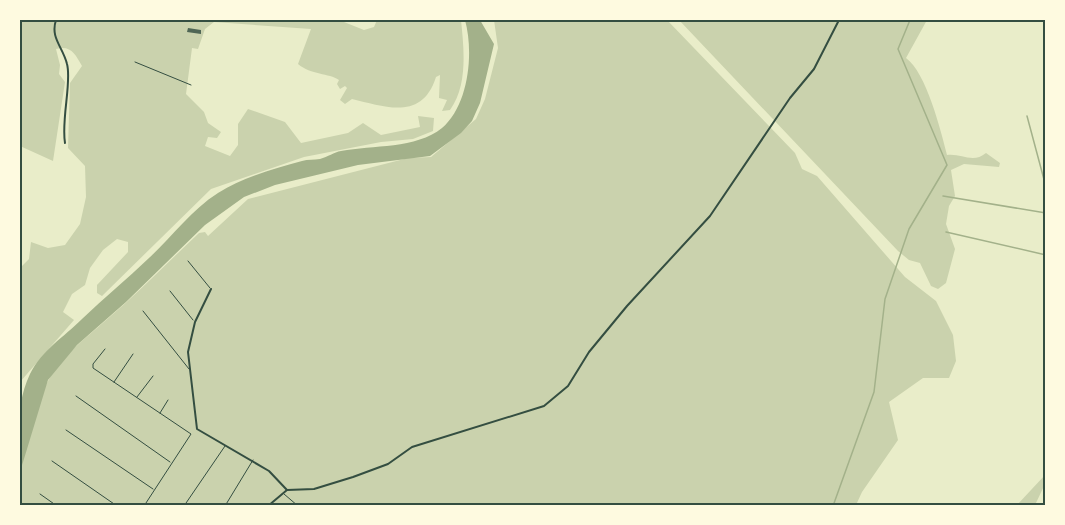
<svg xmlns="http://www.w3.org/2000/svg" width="1065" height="525" viewBox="0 0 1065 525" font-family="'Sofia Sans Condensed',sans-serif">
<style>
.green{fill:#cad2ad}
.water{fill:#a3b18a}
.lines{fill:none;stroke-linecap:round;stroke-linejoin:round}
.stream{stroke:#a3b18a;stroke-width:1.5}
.building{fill:#4f6655}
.service{stroke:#344e41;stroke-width:1}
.minor{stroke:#344e41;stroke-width:2}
.tertiary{stroke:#344e41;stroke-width:2}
.neatline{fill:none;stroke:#344e41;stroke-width:2}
</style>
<rect width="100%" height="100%" fill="#e9edc9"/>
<path class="green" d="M20,20H339L364,30L374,27L377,20H461C464,49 468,85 450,110L442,111L447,100L439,98L440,75L436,77C422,121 386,107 352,99L345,104L340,100L347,88L345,86L340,89L337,84L339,80C329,73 311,75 298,64L311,29L214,22L205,29L198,49L192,48L186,94L204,112L208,123L221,132L217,138L208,137L205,146L230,156L238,145V124L248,109L285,122L301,143L348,133L363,123L381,135L420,127L418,116L434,118L433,131L413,139L381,142L304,157L211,189L102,296L97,293V285L128,252V242L117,239L103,250L90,268L85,285L72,294L63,312L74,320L20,382V268L29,259L31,242L48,248L65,245L80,224L86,197L85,166L68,148L70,83L82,66C75,54 71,45 56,49L60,65L59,74L65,82L53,161L20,146Z
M494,20H667L795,153L802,169L817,176L905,277L936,301L953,335L956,361L949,378H923L889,402L898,440L862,492L856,505L20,506C19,465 28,417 48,381C61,356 85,339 105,321C138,293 168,262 199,233L205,232L208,236L248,199L408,158L431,157L476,119L485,99L498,48Z
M679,20H927L906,58C926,72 941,131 947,155C961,153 973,164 986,153L1000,163L999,167L964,164L951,170L955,196L949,206L946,224L955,249L946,283L938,289L931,286L920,263L909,260L898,251Z
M1045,475V484L1035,505H1017Z"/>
<path class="water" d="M465,20H480L494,44L480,103L472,121L461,133L430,156L358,165L275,185L244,197L205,225L126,302L77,345L48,380L20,472C19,439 15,405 30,374C42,350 64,337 82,319C104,298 127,279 149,258C172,237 191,210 218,193C243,177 274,169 302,161C308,159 314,160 320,159C328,157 334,152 341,151C373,145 416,149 442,128C469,105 474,52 465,20Z"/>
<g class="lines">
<path class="stream" d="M1027,116L1046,187
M943,196L1046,213
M946,232L1046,255
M833,506L874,392L885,299L909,229L947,165L898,49L910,20"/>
</g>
<path class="building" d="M188,28L201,30V34L187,32Z"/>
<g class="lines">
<path class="service" d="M135,62L191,85
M188,261L210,288
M170,291L193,320
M143,311L189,369
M105,349L93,364V368L191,434L144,506
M114,382L133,354
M76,396L170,462
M137,397L153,376
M160,413L168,400
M66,430L153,489
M52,461L117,506
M40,494L57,506
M284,494L298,506
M184,506L225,446
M225,506L253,460"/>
<path class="minor" d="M56,20C50,38 63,47 67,64C72,82 61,119 65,143
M211,289L195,322L188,352L197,429L269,471L287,490"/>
<path class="tertiary" d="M268,506L287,490L314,489L353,477L388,464L412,447L544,406L568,386L589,352L627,306L710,216L790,98L814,69L839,20"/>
</g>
<rect width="1065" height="525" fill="none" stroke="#fefae0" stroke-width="42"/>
<rect x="21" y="21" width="1023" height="483" class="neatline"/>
</svg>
